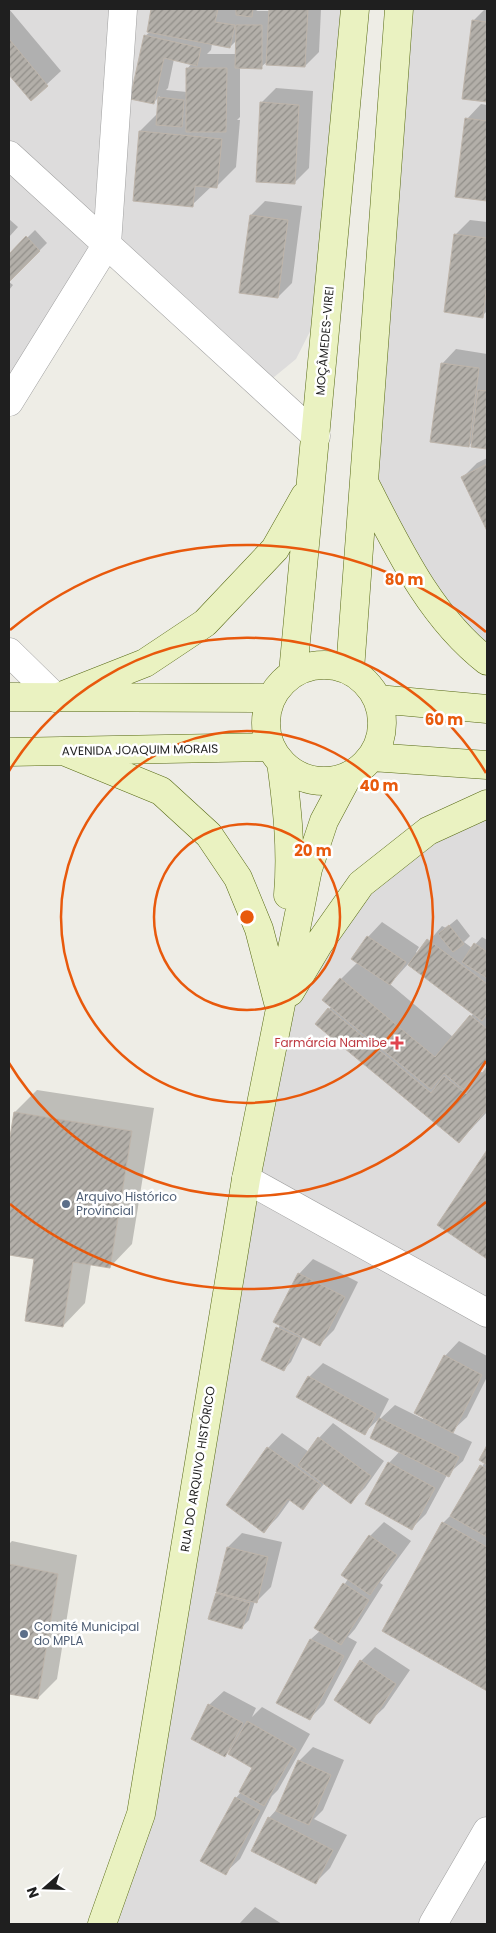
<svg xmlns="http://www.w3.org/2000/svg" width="496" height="1933" viewBox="0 0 496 1933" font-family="Poppins,sans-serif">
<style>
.residential{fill:#dddcdc}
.shadow{fill:#0003;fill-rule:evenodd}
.building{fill:url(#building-hatch);stroke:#beb5ab}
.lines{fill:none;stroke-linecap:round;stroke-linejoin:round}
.street-casing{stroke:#a0a0a0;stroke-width:29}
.secondary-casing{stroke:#566913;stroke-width:29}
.street{stroke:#fff;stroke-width:28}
.secondary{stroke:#eaf2c1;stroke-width:28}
.ring{fill:none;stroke:#e8590c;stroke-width:2.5}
.health-dot{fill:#e0444e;stroke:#fff;stroke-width:2}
.service-dot{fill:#5c6f8a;stroke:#fff;stroke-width:2}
.labels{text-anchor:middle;stroke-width:5;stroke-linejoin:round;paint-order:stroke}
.street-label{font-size:12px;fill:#1f1f1f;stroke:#fff}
.health-label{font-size:12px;fill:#be3a42;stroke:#fff;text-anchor:end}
.service-label{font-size:12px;fill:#4e5e75;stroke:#fff;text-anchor:start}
.centre{fill:#e8590c;stroke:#fff;stroke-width:2.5}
.ring-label{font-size:15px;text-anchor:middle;font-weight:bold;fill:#e8590c;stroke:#fff;stroke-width:5;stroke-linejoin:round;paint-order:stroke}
</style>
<defs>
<pattern id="building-hatch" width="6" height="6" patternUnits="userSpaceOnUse" patternTransform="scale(1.25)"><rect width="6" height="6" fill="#b3afa9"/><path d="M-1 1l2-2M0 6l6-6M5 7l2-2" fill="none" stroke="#918e89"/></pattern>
</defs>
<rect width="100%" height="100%" fill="#eeede6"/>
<path class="residential" d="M9,9H355L329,294L296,359L262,387L107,245L9,402Z
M399,9H487V661L364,482Z
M487,804V1924H102L141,1814L280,1011L361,884Z"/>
<path class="shadow" d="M9,9L61,71L31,99L9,73Z
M152,9H259L256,11H270L271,9H321L319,52L305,66L268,61L261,67H240V117L237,120H240L236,167L217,186H212L192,205L140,131L158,113L160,96L154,102L145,36L150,32L148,31ZM237,40V54H207L211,50L212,44L230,47ZM174,59L192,63L187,69V92L166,90L168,88Z
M485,9H487V101L463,98L473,21Z
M276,88L313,91L309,168L294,183L261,103Z
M481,104L487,105V200L457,196L467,119Z
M265,201L302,206L292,283L278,297L251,215Z
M9,219L18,227L9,237Z
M470,220L487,222V311L482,316L456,234Z
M35,230L47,243L9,281V256Z
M9,282L13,285L9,290Z
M456,349L487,354V448L472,445V442L469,446L442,364Z
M487,458V528L463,477L477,463Z
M457,919L470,936L464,942L472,948L482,937L487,940V1062L480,1071L484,1074L487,1069V1112L459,1142L316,1023L332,1006L341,979L358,962L368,937L382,922L419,947L416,952L418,954L442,926L446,928ZM409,963L474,1013L453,1037L390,984Z
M37,1090L154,1108L132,1244L110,1267L91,1264L85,1303L63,1326L36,1258L9,1253V1151L15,1112Z
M487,1153V1258L439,1225Z
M313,1259L358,1282L334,1330L319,1345L303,1337L291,1362L284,1369L263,1359L280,1325L299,1274Z
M459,1341L487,1356V1377L467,1417L451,1432L472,1442L463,1461L447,1475L426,1514L412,1528L389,1463L400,1451L380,1419L395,1405L423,1419L445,1356Z
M323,1363L389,1399L379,1419L364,1433L309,1377Z
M333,1423L384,1461L365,1488L351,1502L325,1483L303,1508L291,1499L278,1517L264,1531L228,1505L268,1448L282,1433L309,1452L319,1438Z
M487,1447V1689L383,1630L443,1523L454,1512L485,1462L481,1460Z
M384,1522L411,1541L380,1583L383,1585L355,1629L348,1637L357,1642L324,1704L309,1719L278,1702L311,1639L321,1630L316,1627L348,1579L370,1536Z
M242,1533L282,1542L271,1587L257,1601H255L249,1620L242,1627L210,1618L219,1592L228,1547Z
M12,1541L77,1555L57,1679L38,1698L9,1692V1544Z
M375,1647L410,1670L384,1708L369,1722L361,1661Z
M224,1691L256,1708L252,1717L262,1707L310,1734L278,1790L272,1796L240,1859L225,1873L236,1798L241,1792L254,1768L232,1748L225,1755L209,1705Z
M313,1747L344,1760L323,1810L314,1819L347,1835L330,1868L316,1882L269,1818L278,1808L299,1761Z
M255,1907L282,1924H239Z"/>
<path class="building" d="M151,9H218L215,22L235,25L230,48L147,32Z
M236,9H253L252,17L236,15Z
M269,9H308L305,67L266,65Z
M472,20L487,22V102L462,99Z
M236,25H262V69L235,68Z
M144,35L201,48L197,66L164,58L154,104L130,99Z
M9,39L48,86L31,101L9,75Z
M186,68H227L226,132H186Z
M158,97L184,100L182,127L156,125Z
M260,102L299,105L295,184L256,182Z
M465,118L487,121V201L455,197Z
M139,131L222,139L217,188L195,186L193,207L133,201Z
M250,215L288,220L278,298L239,293Z
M454,234L487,238V283L483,318L444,312Z
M26,236L40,251L9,282V254Z
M441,363L479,368L469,447L430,442Z
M478,390L487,391V449L471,447Z
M487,464V531L461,477Z
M449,925L464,944L453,952L438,934Z
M367,936L406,962L390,985L351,959Z
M427,939L487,984V1014L482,1021L408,965Z
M474,943L487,952V978L462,962Z
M340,978L435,1057L470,1015L487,1029V1060L463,1089L444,1073L431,1089L322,1000Z
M328,1008L431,1093L444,1076L466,1094L487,1067V1109L459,1143L315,1024Z
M14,1112L132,1131L110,1268L73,1262L63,1327L25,1321L34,1259L9,1255V1143Z
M487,1150V1259L437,1225Z
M298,1273L345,1297L320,1346L273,1322Z
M276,1327L300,1338L284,1371L261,1360Z
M444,1355L482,1375L453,1433L414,1413Z
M308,1376L376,1414L365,1435L296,1397Z
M379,1418L459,1457L449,1477L370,1438Z
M318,1437L371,1476L351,1504L298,1465Z
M487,1445V1465L479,1460Z
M267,1447L321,1485L303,1510L288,1499L264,1533L226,1505Z
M388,1462L435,1488L412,1530L365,1504Z
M480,1465L487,1469V1537L450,1516Z
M442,1522L487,1547V1691L382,1631Z
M369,1535L397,1555L370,1595L341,1575Z
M227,1547L268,1557L257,1603L216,1592Z
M9,1564L58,1574L38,1699L9,1694Z
M343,1583L369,1600L341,1645L314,1628Z
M216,1593L250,1603L242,1629L208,1619Z
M310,1639L344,1656L310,1720L276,1703Z
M360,1660L396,1684L370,1724L334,1700Z
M208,1704L243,1723L225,1757L191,1739Z
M247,1721L296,1749L264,1806L239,1792L252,1768L228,1754Z
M298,1760L331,1775L309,1825L276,1811Z
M235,1797L260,1811L226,1875L200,1861Z
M268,1817L333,1850L316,1884L251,1851Z"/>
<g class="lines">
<defs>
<path id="street" d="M9,155L316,436
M9,402L107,244L123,9
M9,652L56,698
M246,1179L487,1313
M433,1924L487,1831"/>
<path id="secondary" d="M364,482C397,546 429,616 487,661
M266 723a58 58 0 1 1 116 0a58 58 0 1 1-116 0Z
M350,670L399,9
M293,673L355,9
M9,697L271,698
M56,698L145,663L205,623L275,549L305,496
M377,699L487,709
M9,752L271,747
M66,752L161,791L209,835L238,878L259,929L278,1002
M371,757L487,765
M281,762C287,806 292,849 288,895
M290,992L318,945L361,884L428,831L487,804
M102,1924L141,1814L246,1179L308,869L324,821L348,776"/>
</defs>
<use href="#street" class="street-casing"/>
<use href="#secondary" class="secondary-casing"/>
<use href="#street" class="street"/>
<use href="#secondary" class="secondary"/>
</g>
<g class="ring">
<circle cx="247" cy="917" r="93"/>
<circle cx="247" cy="917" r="186"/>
<path d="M486 1061A279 279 0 0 1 9 1063M9 771A279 279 0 0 1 486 773"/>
<path d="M486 1202A372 372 0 0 1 10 1204M10 630A372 372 0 0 1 486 632"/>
</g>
<path class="health-dot" d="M394.5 1035.5h5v5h5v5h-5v5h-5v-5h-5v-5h5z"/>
<g class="service-dot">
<circle cx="66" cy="1204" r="5"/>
<circle cx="24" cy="1634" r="5"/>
</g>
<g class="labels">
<g class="street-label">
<text transform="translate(325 341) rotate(-85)" y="4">MOÇÂMEDES-VIREI</text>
<text transform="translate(140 750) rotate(-1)" y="4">AVENIDA JOAQUIM MORAIS</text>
<text transform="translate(198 1469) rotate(-81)" y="4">RUA DO ARQUIVO HISTÓRICO</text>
</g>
<g class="health-label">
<text x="387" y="1047">Farmárcia Namibe</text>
</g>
<g class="service-label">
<text x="76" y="1201">Arquivo Histórico<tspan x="76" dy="14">Provincial</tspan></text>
<text x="34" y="1631">Comité Municipal<tspan x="34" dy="14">do MPLA</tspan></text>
</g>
</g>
<circle cx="247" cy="917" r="8" class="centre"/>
<g class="ring-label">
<text x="404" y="585">80 m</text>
<text x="444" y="725">60 m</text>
<text x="379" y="791">40 m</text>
<text x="313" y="856">20 m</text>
</g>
<rect width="496" height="1933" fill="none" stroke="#1f1f1f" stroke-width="20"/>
<g transform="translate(45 1888) rotate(250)" stroke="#ffffff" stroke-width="4" paint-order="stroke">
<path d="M0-4L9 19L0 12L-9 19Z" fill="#1f1f1f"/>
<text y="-8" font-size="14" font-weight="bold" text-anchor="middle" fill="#1f1f1f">N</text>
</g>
</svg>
